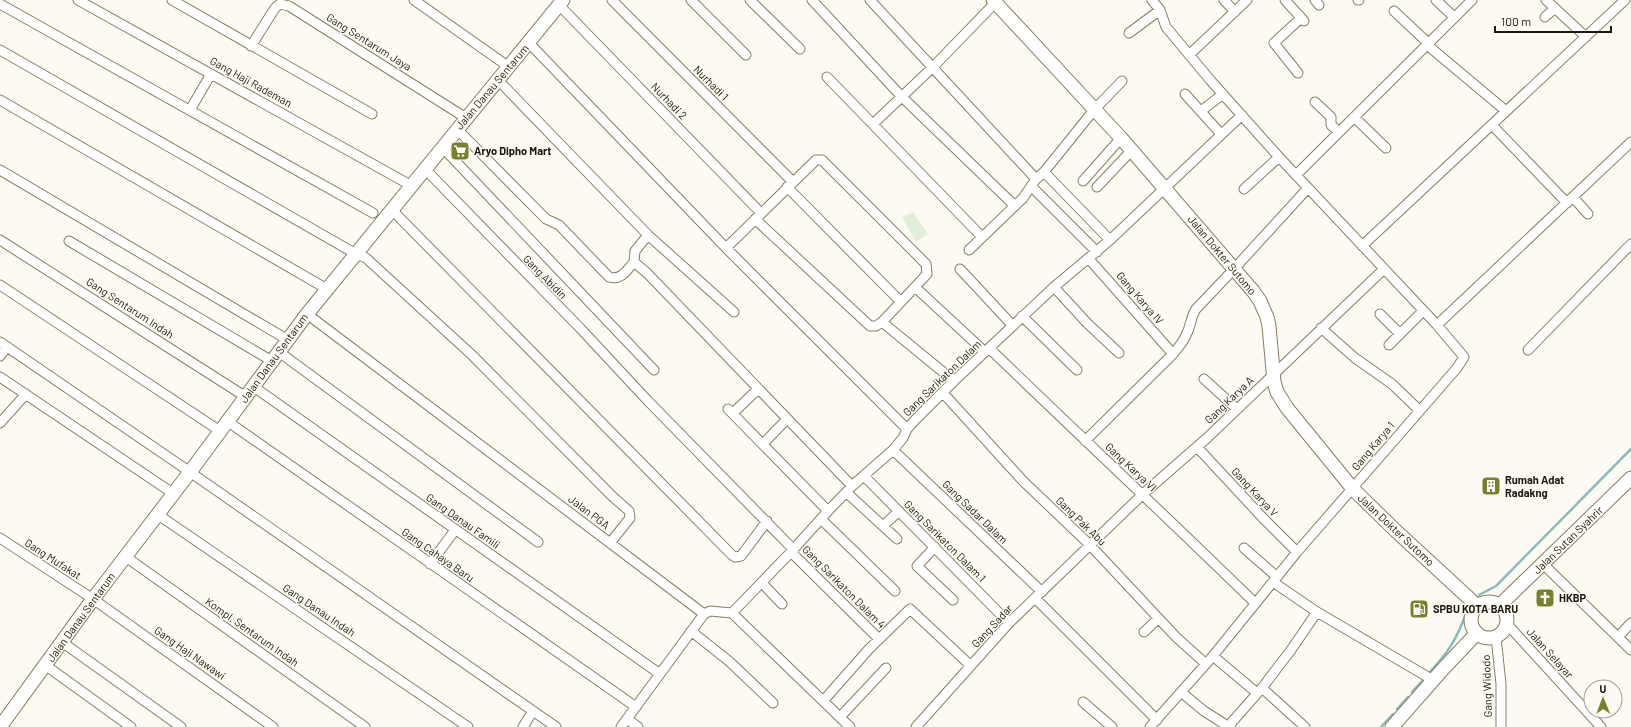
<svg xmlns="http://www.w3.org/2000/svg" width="1631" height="727" viewBox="0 0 1631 727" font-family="Barlow,sans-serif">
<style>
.green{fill:#e1efda}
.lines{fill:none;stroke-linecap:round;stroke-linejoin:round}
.stream{stroke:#8bbcbd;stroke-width:2.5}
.street-casing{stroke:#8a7e62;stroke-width:11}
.secondary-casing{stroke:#8a7e62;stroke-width:15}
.street{stroke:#fff;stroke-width:9}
.secondary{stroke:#fff;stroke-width:13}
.labels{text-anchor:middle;stroke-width:3;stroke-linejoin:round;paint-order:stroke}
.street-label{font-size:11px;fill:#1d190d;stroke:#fdfaf4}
.poi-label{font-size:11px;font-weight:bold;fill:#1d190d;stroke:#fdfaf4;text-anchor:start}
</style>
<rect width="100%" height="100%" fill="#fdfaf4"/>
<path class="green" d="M913,212L928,234L916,242L902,217Z"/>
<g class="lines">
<path class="stream" d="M1479,595L1496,586L1631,449
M1428,674C1448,653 1457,639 1467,611
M1412,692L1425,678
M1397,709L1408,697
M1381,727L1393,714"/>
<defs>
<path id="street" d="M78,0L412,186
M172,0L372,114
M414,0L509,67
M612,0L793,182
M691,0L746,55
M750,0L800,49
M812,0L902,97L1015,206
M870,0L1036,179
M1224,0L1235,12
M1285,0L1304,21
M1315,0L1319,5
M1358,0H1359
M1436,0L1454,17
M1546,0L1586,37
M0,4L373,213
M559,5L761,213
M1394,11L1428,43
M1545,17L1555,8
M1129,33L1160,10
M529,43L726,248
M1426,44L1506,111
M251,46L275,8L280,4L289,6L466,118
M0,50L356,254L366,258L472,355L612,496L629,511L630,518L610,543
M1189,55L1247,0
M1298,73L1274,43L1301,18
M827,77L982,237
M498,80L648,235L635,251L634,262L647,273L852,486
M1185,94L1221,134
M0,100L327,289
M1315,102L1331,117V125L1339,132
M190,110L211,74
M1201,111L1223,94
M1354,117L1386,148
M873,124L933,67L995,3
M1492,125L1567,203
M457,129L546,219L559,225L609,277C621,281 627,270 634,262
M443,148L654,370
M425,169L580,328L648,401L794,550
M0,170L288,340
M1044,172L1110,240
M1296,175L1472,0
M1083,181L1121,138
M1031,186L1097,252
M787,187L900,301
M1097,187L1132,150
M1244,189L1279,157
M1573,197L1588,214
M392,210L732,555L735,557L741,556L767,521
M755,219L870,326H876L882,322L915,287
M648,235L734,312
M0,240L246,397
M69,241L272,361
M1362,246L1625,0
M969,250L1023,198L1036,179L1044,172L1094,110L1122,81
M1089,259L1173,354
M960,269L1013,326
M0,285L220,431
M1054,287L1087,323L1119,353
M307,314L704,614L710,611L732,613L850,727
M1380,314L1400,334
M1022,316L1077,370
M882,322L954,381
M1437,325L1631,142
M1321,328L1355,358L1392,384L1419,410
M0,342L190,472L556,727
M1389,345L1423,311
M990,349C1078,434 1168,518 1255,603
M1528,350L1631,244
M279,352L538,542
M0,356L7,347
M0,377L174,494
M1204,379L1237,409
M254,387L660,674
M943,393L1023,481L1090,545L1176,637L1206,664
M728,409L828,511
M733,413L758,389
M227,421L636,707
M0,423L26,394
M907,429L726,248L816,160H822L926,264L927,274L915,287L985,352
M1085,441L1173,354C1179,347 1184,341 1187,333C1191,325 1191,316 1196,309L1234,269L1308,188
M763,444L787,419
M1197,447L1262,517L1297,552
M893,450L1042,592
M864,476L1009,623
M846,492L897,539
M157,514L468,727
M821,519L895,591
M883,526L899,511
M0,538L93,599L273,727
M935,547L917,566L953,600
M1244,548L1277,577
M791,552L879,639
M126,557L365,727
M430,564L455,530
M1543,564L1631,650
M1273,582L1317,612L1433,680
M762,583L782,604
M1035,598L1157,720
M732,613L791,552L828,511L852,486L893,450L903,438L907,429L915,420L954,381L1054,287L1110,240L1242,115
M1507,624L1601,727
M691,631L730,662L773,703
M1144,632L1158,619
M1496,637L1501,684V727
M1618,637L1631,623
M62,642L181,727
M1213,656L1257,693
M45,665L131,727
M1262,688L1305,727
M1181,692L1204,711L1229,727
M824,700L869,649L910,609L970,665
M1083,702L1112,727
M840,717L886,668
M627,719L638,727
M523,727L533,711
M621,727L704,614
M916,727L1009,623L1143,494L1207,438L1384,269
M1150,727L1213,656L1297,552L1457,368L1464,357L1437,325L1279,157L1211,81L1166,27L1160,10L1152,0
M1230,727L1232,722L1262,688L1291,650L1317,612"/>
<path id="secondary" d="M993,0L1121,138L1253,291L1260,301L1267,317L1269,326L1274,382L1277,392L1287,408L1353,489L1396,531L1472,601
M1471 620a18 18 0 1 1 36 0a18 18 0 1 1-36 0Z
M1500,605L1631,478
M0,727L93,599L190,472L307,314L563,0
M1392,727L1443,669L1477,633"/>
</defs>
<use href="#street" class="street-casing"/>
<use href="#secondary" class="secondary-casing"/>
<use href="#street" class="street"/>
<use href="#secondary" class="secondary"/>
</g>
<defs>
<symbol id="supermarket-square" viewBox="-11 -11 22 22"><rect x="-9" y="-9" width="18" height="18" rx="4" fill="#79802b" stroke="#fdfaf4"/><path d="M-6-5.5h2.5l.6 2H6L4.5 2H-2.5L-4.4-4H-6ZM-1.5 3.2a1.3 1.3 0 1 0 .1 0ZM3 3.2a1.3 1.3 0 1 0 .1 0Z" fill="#fff"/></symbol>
<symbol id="building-square" viewBox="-11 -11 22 22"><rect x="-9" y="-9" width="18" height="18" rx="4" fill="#79802b" stroke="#fdfaf4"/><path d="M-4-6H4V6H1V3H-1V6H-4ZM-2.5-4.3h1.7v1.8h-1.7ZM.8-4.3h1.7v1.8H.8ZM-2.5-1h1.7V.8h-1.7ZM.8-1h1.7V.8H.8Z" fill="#fff"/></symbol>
<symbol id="church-square" viewBox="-11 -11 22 22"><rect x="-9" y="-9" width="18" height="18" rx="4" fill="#79802b" stroke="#fdfaf4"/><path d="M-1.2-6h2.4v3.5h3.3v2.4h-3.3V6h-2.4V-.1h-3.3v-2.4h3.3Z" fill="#fff"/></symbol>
<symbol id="fuel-square" viewBox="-11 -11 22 22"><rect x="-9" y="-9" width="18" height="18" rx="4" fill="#79802b" stroke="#fdfaf4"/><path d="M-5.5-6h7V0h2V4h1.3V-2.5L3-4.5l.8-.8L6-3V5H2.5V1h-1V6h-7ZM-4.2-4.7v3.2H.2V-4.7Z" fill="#fff"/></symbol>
</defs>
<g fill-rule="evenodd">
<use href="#supermarket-square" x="449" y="140" width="22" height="22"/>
<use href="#building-square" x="1480" y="475" width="22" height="22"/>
<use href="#church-square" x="1534" y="587" width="22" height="22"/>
<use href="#fuel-square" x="1408" y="598" width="22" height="22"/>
</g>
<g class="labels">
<g class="street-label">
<text transform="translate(369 42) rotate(32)" y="4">Gang Sentarum Jaya</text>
<text transform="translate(251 82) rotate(29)" y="4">Gang Haji Rademan</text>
<text transform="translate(711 83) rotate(45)" y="4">Nurhadi 1</text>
<text transform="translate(492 87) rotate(-50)" y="4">Jalan Danau Sentarum</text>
<text transform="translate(669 101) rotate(46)" y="4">Nurhadi 2</text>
<text transform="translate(1222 255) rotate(50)" y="4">Jalan Dokter Sutomo</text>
<text transform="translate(545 277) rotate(45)" y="4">Gang Abidin</text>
<text transform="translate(1140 298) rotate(49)" y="4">Gang Karya IV</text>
<text transform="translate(130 308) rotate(33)" y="4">Gang Sentarum Indah</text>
<text transform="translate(274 358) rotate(-54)" y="4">Jalan Danau Sentarum</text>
<text transform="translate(942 378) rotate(-44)" y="4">Gang Sarikaton Dalam</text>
<text transform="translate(1229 400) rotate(-44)" y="4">Gang Karya A</text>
<text transform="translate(1373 446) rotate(-50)" y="4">Gang Karya 1</text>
<text transform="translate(1131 467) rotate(43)" y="4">Gang Karya VI</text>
<text transform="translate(1255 492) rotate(47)" y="4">Gang Karya V</text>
<text transform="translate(589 512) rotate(37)" y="4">Jalan PGA</text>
<text transform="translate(975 512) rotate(44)" y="4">Gang Sadar Dalam</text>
<text transform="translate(463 521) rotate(35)" y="4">Gang Danau Famili</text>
<text transform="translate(1081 521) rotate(44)" y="4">Gang Pak Abu</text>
<text transform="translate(1396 530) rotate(43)" y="4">Jalan Dokter Sutomo</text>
<text transform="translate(1568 540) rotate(-44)" y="4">Jalan Sutan Syahrir</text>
<text transform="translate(945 541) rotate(45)" y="4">Gang Sarikaton Dalam 1</text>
<text transform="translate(438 555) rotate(35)" y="4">Gang Cahaya Baru</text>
<text transform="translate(53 559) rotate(33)" y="4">Gang Mufakat</text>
<text transform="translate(844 587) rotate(45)" y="4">Gang Sarikaton Dalam 4</text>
<text transform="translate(319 610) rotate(34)" y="4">Gang Danau Indah</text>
<text transform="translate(81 617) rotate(-54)" y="4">Jalan Danau Sentarum</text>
<text transform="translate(992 626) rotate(-47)" y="4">Gang Sadar</text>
<text transform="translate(252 632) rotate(35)" y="4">Kompl. Sentarum Indah</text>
<text transform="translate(190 653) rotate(35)" y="4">Gang Haji Nawawi</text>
<text transform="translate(1550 653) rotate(48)" y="4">Jalan Selayar</text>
<text transform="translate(1487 686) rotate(-92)" y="4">Gang Widodo</text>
</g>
<g class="poi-label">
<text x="474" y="155">Aryo Dipho Mart</text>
<text x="1505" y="484">Rumah Adat<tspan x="1505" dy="13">Radakng</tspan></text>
<text x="1559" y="602">HKBP</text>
<text x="1433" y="613">SPBU KOTA BARU</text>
</g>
</g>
<g transform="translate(1603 699) rotate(359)"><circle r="19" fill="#fdfaf4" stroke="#a3a098"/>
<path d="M0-3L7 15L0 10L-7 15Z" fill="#79802b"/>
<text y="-6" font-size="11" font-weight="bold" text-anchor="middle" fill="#1d190d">U</text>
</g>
<path d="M1495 26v6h116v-6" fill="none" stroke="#1d190d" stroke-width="2"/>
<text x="1501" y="26" font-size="12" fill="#1d190d" stroke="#fdfaf4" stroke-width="3" paint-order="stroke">100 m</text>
</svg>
